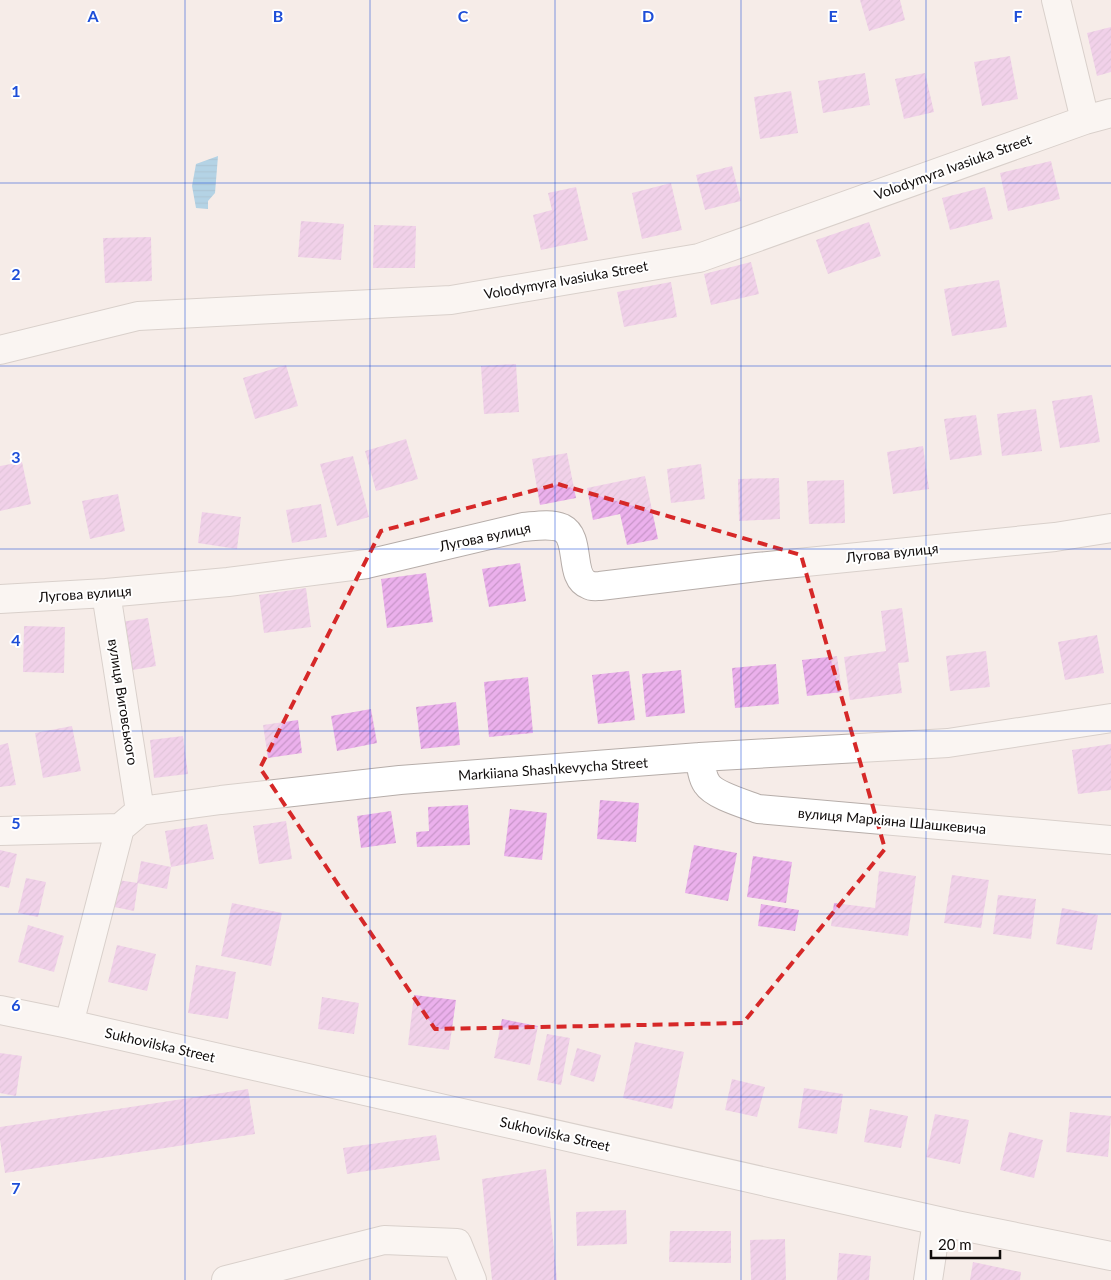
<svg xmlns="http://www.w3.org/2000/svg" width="1111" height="1280" viewBox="0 0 1111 1280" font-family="Lato,sans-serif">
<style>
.water{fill:url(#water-rules)}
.building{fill:url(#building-hatch)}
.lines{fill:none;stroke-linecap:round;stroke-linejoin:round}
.minor-casing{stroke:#b6ada9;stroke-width:30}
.minor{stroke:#fff;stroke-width:28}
.marked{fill:none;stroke:#d62828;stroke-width:4;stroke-dasharray:10 6;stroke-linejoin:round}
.grid{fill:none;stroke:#1d4ed8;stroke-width:1;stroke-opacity:0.55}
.labels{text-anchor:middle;stroke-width:4;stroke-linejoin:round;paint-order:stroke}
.street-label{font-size:14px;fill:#100c0b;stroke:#fff}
.grid-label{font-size:16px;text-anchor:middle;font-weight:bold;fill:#1d4ed8;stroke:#fff;stroke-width:4;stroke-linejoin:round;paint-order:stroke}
</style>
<defs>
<pattern id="water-rules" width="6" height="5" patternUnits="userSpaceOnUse" patternTransform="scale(1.25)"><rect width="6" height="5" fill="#64b3e3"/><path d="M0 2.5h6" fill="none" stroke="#5699c1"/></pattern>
<pattern id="building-hatch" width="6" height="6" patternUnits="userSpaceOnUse" patternTransform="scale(1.25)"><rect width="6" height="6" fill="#ebb0ec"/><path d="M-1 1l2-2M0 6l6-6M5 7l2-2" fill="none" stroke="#c896c9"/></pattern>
</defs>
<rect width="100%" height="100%" fill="#f6ece8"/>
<path class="water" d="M218,156L215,193L208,201V209L196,208L192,186L196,164Z"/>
<path class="building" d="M860,0H900L905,20L869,31Z
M1111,27V72L1097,76L1087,33Z
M1010,56L1018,99L982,106L974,62Z
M865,73L870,105L823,113L818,81Z
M925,73L934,112L904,119L895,79Z
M791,91L798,133L760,139L754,97Z
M1051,161L1060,199L1008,211L1000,173Z
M732,166L741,201L705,210L696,175Z
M671,183L682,230L642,239L632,193Z
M576,187L588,240L541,250L533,215L552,210L548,193Z
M985,187L993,219L950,230L942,198Z
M301,221L344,224L341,260L298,257Z
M869,222L881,256L828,274L816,240Z
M374,225L416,226L415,268H373Z
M151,237L152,281L105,283L103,238Z
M751,262L759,294L711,305L704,274Z
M999,280L1007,327L952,336L944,289Z
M671,282L677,317L624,327L617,292Z
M516,364L519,412L484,414L481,366Z
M286,365L298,406L255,419L243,378Z
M1092,395L1100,442L1060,448L1052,401Z
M1036,409L1042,451L1002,456L997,414Z
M976,415L982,455L950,460L944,419Z
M406,439L418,479L376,491L365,451Z
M923,446L929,489L893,494L887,452Z
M567,453L576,498L540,505L532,459Z
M353,456L369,517L337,526L320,464Z
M22,462L31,504L0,511V466Z
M701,464L705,499L671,503L667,469Z
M645,476L658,539L627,545L620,514L593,520L587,488Z
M779,478L780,519L739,521L738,479Z
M844,480L845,523L809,524L807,481Z
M118,494L125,531L90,539L82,501Z
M321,504L327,537L292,543L286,510Z
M202,512L241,517L237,549L198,543Z
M520,563L526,601L489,607L482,569Z
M426,573L433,622L387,628L381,579Z
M306,588L311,627L264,633L259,595Z
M902,608L909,662L898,663L902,693L850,700L844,657L886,651L881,611Z
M148,618L156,666L127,671L120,622Z
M24,626L65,627L64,673L23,672Z
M1097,635L1104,673L1065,680L1058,642Z
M986,651L990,687L950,691L946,656Z
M837,656L842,692L807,696L802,660Z
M776,664L779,704L735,708L732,668Z
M681,670L685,713L646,717L642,674Z
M629,671L635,720L598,724L592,675Z
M528,677L533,733L489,737L484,682Z
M456,702L460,745L421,749L416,707Z
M371,709L377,743L337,751L331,716Z
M298,720L302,753L268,758L263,725Z
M72,726L81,771L43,778L35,733Z
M183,736L188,774L154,778L150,740Z
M8,743L16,785L0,787V745Z
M1111,744V790L1078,794L1072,750Z
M600,800L639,803L636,842L597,839Z
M468,805L470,845L417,847L416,832L429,831L428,807Z
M510,809L547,813L542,860L504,856Z
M391,811L396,843L361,848L357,816Z
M286,821L292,859L259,864L253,826Z
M207,824L214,859L171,867L165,831Z
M694,845L737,853L728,901L685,893Z
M0,850L17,854L9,888L0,886Z
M753,856L792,862L786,903L747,897Z
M141,861L171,867L167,889L137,883Z
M879,871L916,876L908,936L831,926L834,903L875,908Z
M952,875L989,880L981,928L944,923Z
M26,878L46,882L38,917L18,913Z
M118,880L138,883L134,911L114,907Z
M998,895L1036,899L1031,939L993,934Z
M232,903L282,913L271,966L221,956Z
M761,904L799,910L795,931L758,926Z
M1062,908L1098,915L1092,950L1056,944Z
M28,925L64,936L54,972L18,962Z
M117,945L156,954L147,991L108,982Z
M196,965L236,972L228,1019L188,1013Z
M414,995L456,1000L449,1050L408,1045Z
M322,997L359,1003L354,1034L318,1029Z
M502,1019L538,1026L530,1065L494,1058Z
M547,1034L570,1038L561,1085L537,1080Z
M635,1042L684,1052L672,1109L623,1098Z
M577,1048L601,1055L594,1082L570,1075Z
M0,1053L22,1056L16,1096L0,1093Z
M732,1079L765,1087L757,1117L725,1110Z
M804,1088L843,1094L837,1134L798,1128Z
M248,1089L255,1134L5,1173L0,1140V1127Z
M870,1109L908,1116L901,1148L864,1142Z
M1070,1112L1111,1116L1108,1157L1066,1152Z
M935,1114L969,1120L960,1164L926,1157Z
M1009,1132L1043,1140L1034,1178L1000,1170Z
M436,1135L440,1160L347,1174L343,1148Z
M546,1169L557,1280H492L482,1179Z
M626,1210L627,1244L577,1246L576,1212Z
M670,1231H731V1263L669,1262Z
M785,1239L786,1280H751L750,1240Z
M839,1253L871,1256L869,1280H837Z
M973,1262L1021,1272L1020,1280H970Z"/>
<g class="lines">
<defs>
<path id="minor" d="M1056,0L1085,120
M0,350L138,316L451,300L699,258L1085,120L1111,113
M106,593L140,811
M0,599L106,593L228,582L367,564L523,527C536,526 550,523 562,528C582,538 568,578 589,585C592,587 597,586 600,586L757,567L1055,537L1111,528
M700,757C701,766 702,777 707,784C714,795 745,804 758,809L1111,840
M0,831L120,828L140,811L221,800L400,780L700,757L948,743L1111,718
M0,1010L69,1024L956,1225L1111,1256
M69,1024L120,828
M226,1280L384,1240L457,1243L472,1280
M928,1280L937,1221"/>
</defs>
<use href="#minor" class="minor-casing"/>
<use href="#minor" class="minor"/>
</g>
<path d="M0 0H1111V1280H0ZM558,484L801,555L885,849L743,1023L435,1029L260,768L381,531Z" fill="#f6ece8" fill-opacity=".55" fill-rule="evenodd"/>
<path class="marked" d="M558,484L801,555L885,849L743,1023L435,1029L260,768L381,531Z"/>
<path class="grid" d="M185,0V1280M370,0V1280M555,0V1280M741,0V1280M926,0V1280M0,183H1111M0,366H1111M0,549H1111M0,731H1111M0,914H1111M0,1097H1111"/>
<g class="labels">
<g class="street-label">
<text transform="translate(953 167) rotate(-20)" y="5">Volodymyra Ivasiuka Street</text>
<text transform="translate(566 280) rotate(-10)" y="5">Volodymyra Ivasiuka Street</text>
<text transform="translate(485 537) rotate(-12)" y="5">Лугова вулиця</text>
<text transform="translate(892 553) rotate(-6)" y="5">Лугова вулиця</text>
<text transform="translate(85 594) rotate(-4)" y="5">Лугова вулиця</text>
<text transform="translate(123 702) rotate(81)" y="5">вулиця Виговського</text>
<text transform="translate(553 769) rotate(-4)" y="5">Markiiana Shashkevycha Street</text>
<text transform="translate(892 821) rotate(5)" y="5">вулиця Маркіяна Шашкевича</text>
<text transform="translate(160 1045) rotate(13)" y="5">Sukhovilska Street</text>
<text transform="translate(555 1134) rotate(13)" y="5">Sukhovilska Street</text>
</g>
</g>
<g class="grid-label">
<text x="93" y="22">A</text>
<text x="278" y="22">B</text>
<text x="463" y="22">C</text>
<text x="648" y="22">D</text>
<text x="833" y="22">E</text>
<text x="1018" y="22">F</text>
<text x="16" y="97">1</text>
<text x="16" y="280">2</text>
<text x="16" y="463">3</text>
<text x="16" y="646">4</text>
<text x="16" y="829">5</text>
<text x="16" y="1011">6</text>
<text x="16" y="1194">7</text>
</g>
<path d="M931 1250v8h69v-8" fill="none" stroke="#100c0b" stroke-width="2.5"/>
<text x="938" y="1250" font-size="15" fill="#100c0b" stroke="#ffffff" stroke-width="4" paint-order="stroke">20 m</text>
</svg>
